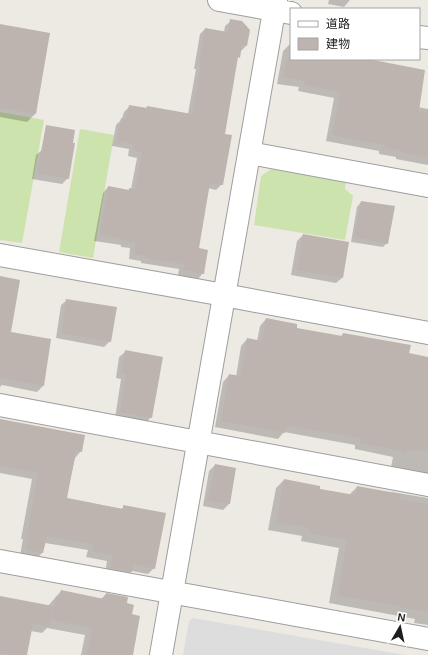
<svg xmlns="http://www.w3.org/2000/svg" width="428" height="655" viewBox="0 0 428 655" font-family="Helvetica,'Noto Sans JP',sans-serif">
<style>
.grass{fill:#cce3ad}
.parking{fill:#ddd}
.shadow{fill:#0003}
.building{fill:#bdb4b0}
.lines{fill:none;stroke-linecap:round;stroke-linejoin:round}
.street-casing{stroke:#9e9e9e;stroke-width:24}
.street{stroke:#fff;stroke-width:22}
</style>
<rect width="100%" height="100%" fill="#ede9e3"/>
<path class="grass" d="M0,112L44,120L22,243L0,240Z
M80,129L114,135L93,258L59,252Z
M271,169L346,182L345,189L353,196L345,240L254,225L261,176Z"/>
<path class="parking" d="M193,618L405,655H183L189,621Z"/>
<path class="shadow" d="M329,0H350L344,7L328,4Z
M231,21L246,46L241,51L236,60L224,134L222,184L216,190L208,188L198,249L203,273L198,279L178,275L179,269L141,263V261L129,259L130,248L121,247V245L94,241L103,193L108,187L128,190L131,189L137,158L128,156L129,149L112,146L116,125L122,119L124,112L129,107L145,109L147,107L188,114L196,69H194L200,34L205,29L224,32L225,26Z
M0,25L35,114L27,122L0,117Z
M290,44L291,59H374L373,61L418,107L428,109V165L396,159V157L379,154V151L326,141L334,98L298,91L299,87L277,84L283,51Z
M42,150L68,178L62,184L32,179L36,155Z
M361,202L387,243L383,247L351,242L357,207Z
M303,235L342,278L336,283L291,275L297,241Z
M0,277L10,333L50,340L43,386L37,392L2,385L0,387Z
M67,300L110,341L104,347L56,338L61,305Z
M266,319L296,329L340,337L343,334L408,354L428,367V481L390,472L393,457L355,449V445L284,432L278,439L215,427L223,382L229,375L236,377L241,346L247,339L257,341L260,326Z
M125,352L151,417L146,423L115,418L121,379L116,378L119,357Z
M0,420L81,451L75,458L66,498L121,509L124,507L154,568L148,574L132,571L125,578L105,574L107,561L86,557L88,550L45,543L42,553L36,559L20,556L23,539H21L32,479L0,473Z
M215,465L235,469L229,504L223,510L203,506L209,471Z
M284,480L319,489L349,495L357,487L390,493L392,492L428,498V625L414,623L415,619L329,603L339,548L301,541L302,536L268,530L276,488Z
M61,591L101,599L106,594L125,604L131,615L132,655H81L85,635L47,628L42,633L31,631L26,655H0V597L48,606Z"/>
<path class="building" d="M230,19L242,21L250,30L247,46L242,45L240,58L238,57L225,134L232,135L223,185L210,183L199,248L208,250L204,274L183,270L184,264L145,258L146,256L134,254L135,243L125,241L126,240L99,235L108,186L129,190V188L135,189L142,152L133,150L134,144L117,141L121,118L126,119L129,105L147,108V106L192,114L201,64L199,63L205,28L228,32Z
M0,24L50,33L36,114L0,108Z
M287,59H368L425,70L419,111L428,113V158L402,153V151L385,148V145L332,135L340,92L304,85L305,81L283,77Z
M46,125L75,130L73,143H75L69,179L37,173Z
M361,201L395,206L388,244L354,237Z
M303,234L349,242L343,278L296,270Z
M0,276L20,280L11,332L51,339L44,386L0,378Z
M66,299L117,307L111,342L61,333Z
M266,318L297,324V328L342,336L343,333L411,345L409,353L428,357V450L419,449V451L407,449L406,452L360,443L361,439L287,425L285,433L221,421L229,374L240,376L247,338L262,341Z
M125,350L163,357L152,418L120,412L126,374L121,373Z
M0,419L85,435L82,452L76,451L67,498L123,509V505L166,513L155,569L134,564L132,572L110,568L113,555L92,551L93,544L47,536L43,553L26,550L29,533H27L38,473L0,466Z
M215,464L236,468L230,504L208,501Z
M284,479L320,486V489L355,495L357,486L401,494L400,499L428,504V612L337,595L347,540L309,533L310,528L276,522Z
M61,590L104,599L106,593L128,597L127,603L134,605L132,614L140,616L133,655H86L92,628L51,620L56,596L59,597Z
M0,596L53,606L49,627L33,624L27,655H10L0,653Z"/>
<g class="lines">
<defs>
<path id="street" d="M219,0L291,13
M419,37L428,38
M249,153L428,186
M0,255L224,295L428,333
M0,405L428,485
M0,561L428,639
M161,655L276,0"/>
</defs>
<use href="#street" class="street-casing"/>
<use href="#street" class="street"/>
</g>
<rect x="290" y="8" width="130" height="52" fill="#ffffff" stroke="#a5a5a5"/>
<rect x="298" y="21" width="20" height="6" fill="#ffffff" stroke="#a5a5a5"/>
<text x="326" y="28" font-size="12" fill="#1d1d1d">道路</text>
<rect x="298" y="38" width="20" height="12" fill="#bdb4b0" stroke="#a5a5a5"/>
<text x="326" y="48" font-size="12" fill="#1d1d1d">建物</text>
<g transform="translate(400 627) rotate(9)" stroke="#ffffff" stroke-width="3" paint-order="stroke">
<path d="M0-3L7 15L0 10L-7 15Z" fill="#1d1d1d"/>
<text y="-6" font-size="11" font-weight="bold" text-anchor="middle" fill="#1d1d1d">N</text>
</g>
</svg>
